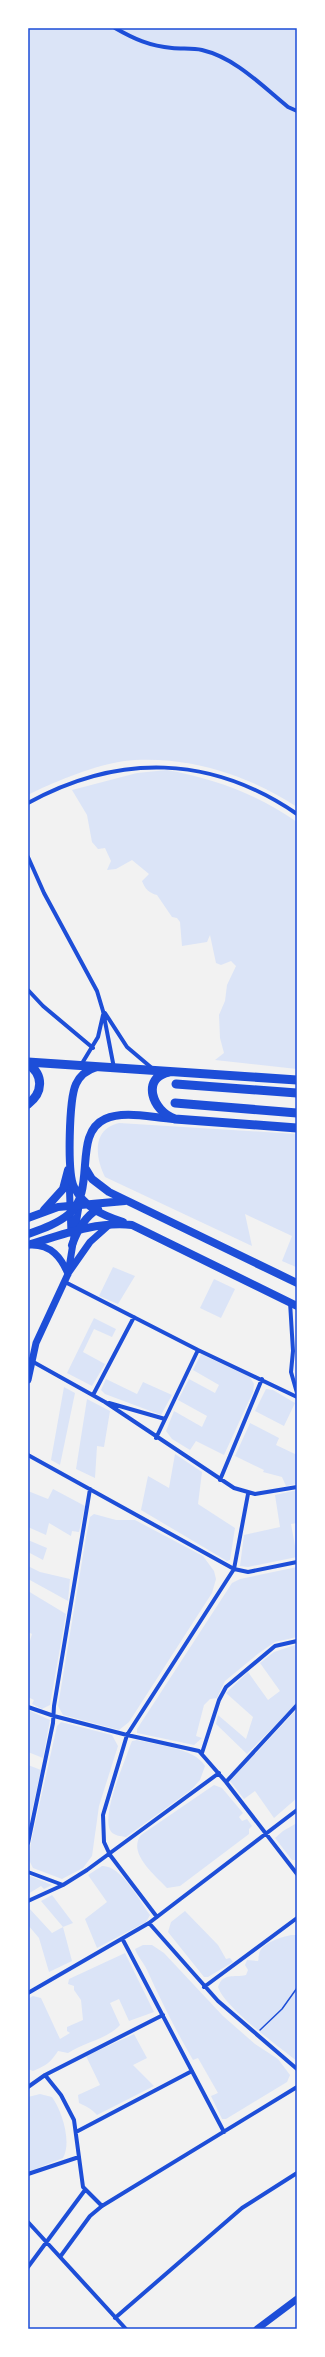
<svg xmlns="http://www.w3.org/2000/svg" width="325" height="2357" viewBox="0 0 325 2357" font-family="'Sofia Sans Condensed',sans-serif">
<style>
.green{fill:#dbe4f7}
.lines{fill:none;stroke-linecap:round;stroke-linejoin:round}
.path{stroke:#1d4ed8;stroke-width:1.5}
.minor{stroke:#1d4ed8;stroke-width:4}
.tertiary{stroke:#1d4ed8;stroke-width:7}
.secondary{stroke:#1d4ed8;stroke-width:8}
.trunk{stroke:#1d4ed8;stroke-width:9}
.neatline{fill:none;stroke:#1d4ed8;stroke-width:1.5}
</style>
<rect width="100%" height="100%" fill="#f2f2f2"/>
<path class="green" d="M28,28H297V807C250,776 192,757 135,760C105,761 55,781 28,795Z
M167,770C215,779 257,794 297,822V1069L215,1060L224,1053L220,1038L219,1015L225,1001L227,985L236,966L231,961L221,965L216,963L210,935L207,942L182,946L180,922L177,918L172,917L157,895C149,893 145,889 142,881L149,874L132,860L116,869L107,870L111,861L105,848L98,849L92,842L87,815L72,790L137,773Z
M119,1123L297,1134L296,1267L282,1261L292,1236L245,1214L252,1246L105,1177C95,1157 92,1129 119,1123Z
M113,1267L135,1276L118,1304L99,1296Z
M214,1279L235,1289L221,1318L200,1308Z
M94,1318L116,1329L112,1337L94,1329L83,1352L105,1364L92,1386L67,1373Z
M201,1354L250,1377L254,1384L253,1392L224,1455L196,1441L190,1450L172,1439L166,1431L174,1411L202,1427L207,1416L178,1400L189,1379L215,1393L219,1385L193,1370Z
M106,1379L137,1394L143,1382L172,1395L161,1415L105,1394L101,1390Z
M64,1387L75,1393L60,1465L51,1460Z
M266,1389L273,1390L295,1403L284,1426L255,1411Z
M87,1399L110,1411L104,1447L97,1446L95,1478L76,1469Z
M250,1423L279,1438L276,1445L295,1454L297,1451V1484L286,1486L282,1477L263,1472L264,1470L235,1456Z
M175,1454L202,1472L198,1504L235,1528L230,1560L227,1561L141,1510L148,1476L169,1488Z
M53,1489L85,1506L79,1532L72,1531L71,1536L49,1523L46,1535L28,1527V1491L48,1499Z
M297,1490V1523L291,1524L297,1557L248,1567L240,1566L244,1535L280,1527L275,1495Z
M94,1514L116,1520H135L203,1556L214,1571L216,1579L212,1593L129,1722L119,1730L63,1715L58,1706L86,1537L90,1517Z
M28,1540L47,1548L43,1560L28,1552Z
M28,1566L40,1572L70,1579L68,1601L28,1579Z
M297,1567V1637L275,1642L259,1653L225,1681L217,1698L210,1699L204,1705L196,1736L202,1738L194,1745L137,1733V1729L232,1583L240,1579Z
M28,1591L66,1614L50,1705L42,1709L32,1704L34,1700L28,1697V1648L32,1634L28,1632Z
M295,1645L297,1703L247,1754L216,1724L218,1715L246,1739L253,1717L226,1693L248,1672L268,1700L280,1691L260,1663L274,1652Z
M297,1709V1798L274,1818L255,1791L244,1799L230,1781Z
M28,1710L50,1720L43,1758L28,1752Z
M61,1722L112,1735L118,1746L99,1806L92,1856L83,1868L62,1879L33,1868L29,1860L31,1842L57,1726Z
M137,1740C156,1745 195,1748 205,1766L200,1780L191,1790L126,1837C121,1836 113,1836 110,1830C102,1813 124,1764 130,1746L132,1741Z
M28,1765L41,1770L28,1828Z
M214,1785L222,1788L243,1813L239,1817L242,1821L247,1819L252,1826L249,1829V1834L180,1886L167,1888C155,1875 127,1853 141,1835Z
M297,1823V1860H292L275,1838L283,1831Z
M102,1866C121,1865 139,1900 150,1915L146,1922L97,1948L85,1919L107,1902L88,1875Z
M28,1875L52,1885L44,1889L41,1886L28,1894Z
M52,1895L73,1923L63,1927L72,1961L49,1972L39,1938L28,1925V1907L52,1933L63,1927L41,1901Z
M185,1911L218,1945L226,1959L230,1958L233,1962L208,1977H204L168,1932L171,1922Z
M291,1935H297V2061C278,2046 225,2008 218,1987C223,1972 234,1978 246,1975L248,1970L245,1965L247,1960L258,1961C259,1959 258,1957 259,1955C260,1943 282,1937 291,1935Z
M143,1945H152L164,1953L223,2016L255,2044L278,2059L290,2075L287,2082L226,2119H222L211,2096L218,2093L198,2058L193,2060C176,2031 161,2001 147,1970C144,1963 138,1957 135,1949Z
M125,1953L154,2012L129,2021L119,1999L110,2003L120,2025C109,2038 83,2043 68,2053L58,2051C50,2063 47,2065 33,2071L28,2069V1999L33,1996L41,1998L60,2039L70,2033L67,2031V2027L83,2020L81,2000L74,1990V1986L68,1984L69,1979Z
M134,2034L147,2058L133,2065L154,2086L97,2115C93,2110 86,2106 79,2103L78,2095L100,2085L86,2056Z
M40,2094L52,2097C62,2111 72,2142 63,2158L28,2172V2097Z"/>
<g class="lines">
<path class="path" d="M260,2030L282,2009L297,1988"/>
<path class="minor" d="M115,28C134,39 150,46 172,48C182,49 193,48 202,50C236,58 262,86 288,107L297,111
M28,803C119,753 211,755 297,814
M28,857L44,893L97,991L103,1011L114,1068
M28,990L43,1006L93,1048
M105,1013L127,1047L153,1069
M81,1065L98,1037L103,1015
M65,1282L198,1350L297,1397
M290,1302L293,1351L291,1372L297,1393
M28,1359L105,1402L234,1488L255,1494L297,1487
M93,1395L134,1317
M109,1403L165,1419
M156,1438L198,1350
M28,1455L234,1569L248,1572L297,1562
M220,1480L262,1379
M28,1707L54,1716L127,1735L199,1751L226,1782L297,1874
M202,1753L219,1700L226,1687L275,1646L297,1641
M226,1782L297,1705
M28,1843L53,1723L54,1706L90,1489
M28,1872L63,1885
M28,1901L63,1885L87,1870L219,1773
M157,1917L110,1855L104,1842L103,1815L127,1735L234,1569L248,1494
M149,1923L218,2001L297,2069
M123,1940L224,2132
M204,1987L297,1918
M28,1993L149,1923L297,1810
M45,2075L61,2095L74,2120L83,2187L102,2206
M28,2087L45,2075L163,2015
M76,2132L192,2071
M28,2174L79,2157
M28,2222L126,2329
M60,2257L90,2216L102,2206L297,2087
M28,2267L85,2190
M115,2318L242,2208L297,2173"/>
<path class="tertiary" d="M69,1176L71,1233
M32,1245C51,1245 61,1257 68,1274
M69,1272L90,1242L109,1225
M28,1380L36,1343L68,1274L80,1200
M257,2329L297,2299"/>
<path class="secondary" d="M97,1067C87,1070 80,1075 76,1084C69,1099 67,1173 74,1187C85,1208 102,1215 123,1222
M86,1169L92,1179L109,1192L297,1283
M44,1210L63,1189L68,1170
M28,1218L58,1207L125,1201
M28,1234C42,1229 57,1224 69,1214C97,1190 72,1134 105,1119C124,1110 153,1118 174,1119
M28,1245C61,1235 97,1221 132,1225L297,1306
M72,1245C77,1231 84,1217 98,1209"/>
<path class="trunk" d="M28,1062L297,1080
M28,1064C44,1075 43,1093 28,1104
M169,1072C141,1078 152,1111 175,1119L297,1128
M176,1084L297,1093
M175,1103L297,1113"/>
</g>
<rect width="325" height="2357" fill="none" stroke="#ffffff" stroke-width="58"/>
<rect x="29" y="29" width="267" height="2299" class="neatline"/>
</svg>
